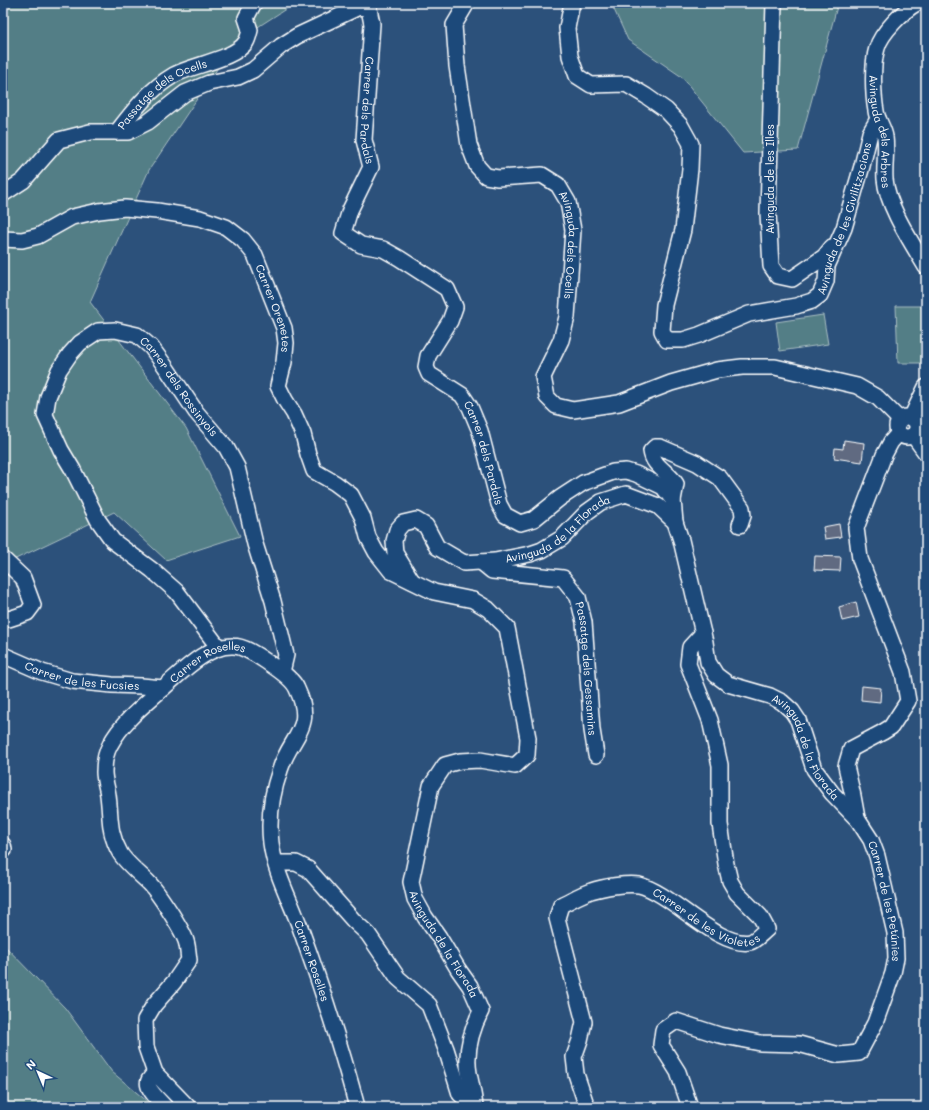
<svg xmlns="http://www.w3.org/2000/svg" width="929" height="1110" viewBox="0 0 929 1110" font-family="Mali,sans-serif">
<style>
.green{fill:#537e86;stroke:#a9bec2}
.building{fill:#606b81;stroke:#fff}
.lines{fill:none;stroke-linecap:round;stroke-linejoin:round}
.minor-casing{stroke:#fff;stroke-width:18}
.minor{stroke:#1f4a7a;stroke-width:15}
.labels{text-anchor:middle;stroke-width:3.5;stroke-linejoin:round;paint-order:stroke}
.street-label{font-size:11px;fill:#fff;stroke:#1f4a7a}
</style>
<rect width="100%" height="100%" fill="#2c517b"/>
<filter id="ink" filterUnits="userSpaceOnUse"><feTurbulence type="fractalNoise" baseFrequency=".025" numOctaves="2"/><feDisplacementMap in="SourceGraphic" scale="8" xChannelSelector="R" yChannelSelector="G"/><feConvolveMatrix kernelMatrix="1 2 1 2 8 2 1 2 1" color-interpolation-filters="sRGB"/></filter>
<g filter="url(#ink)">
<path class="green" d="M3,3H295L236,41L149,170L90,302L186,428L240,536L166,560L114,512L3,565Z
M611,3H838L798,150L743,153L682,77L628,40Z
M896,306H926V363H898Z
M823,315L828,344L780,351L776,322Z
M3,944L65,1008L112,1072L154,1107H3Z"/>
<path class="building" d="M844,440L864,443L862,462L834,458L835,448L843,449Z
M839,524L841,537L825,539L823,527Z
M815,556L841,557L840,571L814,570Z
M856,602L859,617L842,621L839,607Z
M862,686L881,688L880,702L861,700Z"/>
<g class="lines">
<defs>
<g id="minor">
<path id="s1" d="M467,3L454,25L457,66L469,145L477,166L486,176L498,178L542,175L558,185L568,202L573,230L567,317L561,340L543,377L547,397L556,406L573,410L619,403L671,383L717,370L742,367H775L857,386L878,398L900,420"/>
<path id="s2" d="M572,3L567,28L570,56L577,76L591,85L626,84L646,96L666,110L681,126L691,144L690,169L683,230L664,305L662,331L667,340H683L699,335L749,314L796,306L812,301L820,295L826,281L827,266L844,228L862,166L870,133L878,119"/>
<path d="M774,3L768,213L771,266L778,276L792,279L824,257L832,247"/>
<path id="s3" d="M917,3C904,10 881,33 877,48C872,64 873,94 876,111C877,120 884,128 885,137C887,151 884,165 885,179C887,206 912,243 926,267"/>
<path id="s4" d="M117,132H128L148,122L185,93L209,83L238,77L253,70L281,46L297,36L359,7L369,9L372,24L364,140L371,167L350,210L343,233L361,245L383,249L399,258L447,289L455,307L450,321L428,356L426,367L429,374L462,395L470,407L480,431L499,504L505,515L520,523L534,519L560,498L583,483L613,472L626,471L636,474L663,487L673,500L675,522"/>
<path id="s5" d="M3,194L23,181L59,140L90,132H117C133,111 150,89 174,75C192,65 235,59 246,42C248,39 249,34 250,30L246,18L254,3"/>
<path id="s6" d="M3,239L22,240L38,236L72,217L99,211L125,208L157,211L200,218L226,227L243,240L255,255L284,328L286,343L284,362L278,386L285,400L294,414L303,434L308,454L314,471L335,483L351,495L363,518L368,537L376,552L391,571L434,592L473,600L488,609L507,628L528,738L527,755L515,766L480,760L460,761L445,765L431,786L411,882L415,899L425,917L439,937L458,969L470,986L481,1011C471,1031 465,1051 469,1073C471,1084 474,1095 475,1107"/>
<circle cx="907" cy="427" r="10"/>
<path d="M911,418L926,387"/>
<path d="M913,435L926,453"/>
<path d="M673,500L676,484C668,471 653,467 651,451L655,447H660L697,463L720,478L742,508L743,516L740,525"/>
<path d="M3,559L23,578L33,605L27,613L9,619L3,618"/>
<path id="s7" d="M481,562L492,571L563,578L578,597L584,622L592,730L596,755"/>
<path id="s8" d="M412,581L395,553L394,541L397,530L403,523L416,520L426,526L437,547L464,563L495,561L530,554L542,550L562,538L587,512L601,502L626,494L658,506L675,522L681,540L705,642L708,662L716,675L728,684L770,696L782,702L792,711L798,720L814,769L832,793L858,820L871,840L877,856L895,933L896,958L893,973L875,1023L859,1053L839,1055L799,1044L760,1043L719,1035L676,1021L663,1030L661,1045L678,1072L690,1107"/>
<path id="s9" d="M219,648L177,592L152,570L113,541L98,520L73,470L61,450L45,415L48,397L59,370L70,354L80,343L98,331L115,330L137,335L151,347L165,366L196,412L226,447L237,467L255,544L273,601L286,655L282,672"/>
<path id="s10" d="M3,655L42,672L72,681L112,685L141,686L163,688"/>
<path d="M857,818L853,796L846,766L851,749L883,732L891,727L908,701L903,672L860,559L856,528L884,455L891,442L899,433"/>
<path d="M3,845L4,850L3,851"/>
<path d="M276,863H296L308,869L354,921L368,934L398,978L429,1005L446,1049L460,1094L474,1107"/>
<path d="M155,1073C153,1075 150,1078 149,1080C145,1088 160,1101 165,1107"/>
<path id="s11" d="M188,1107L155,1073L146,1047L145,1020L154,1005L174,982L189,960C188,954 188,947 186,941C182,929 158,892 149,883C141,875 125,862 120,853C108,832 111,817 108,795C107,787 104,780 104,772C104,762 105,754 110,745C122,722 144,705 163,688C182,672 207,645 233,646C245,646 261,658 270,664C280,671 293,679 297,689C316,729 290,736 280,770C272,793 268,818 271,843C275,874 291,901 301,930C322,988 341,1047 357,1107"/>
<path id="s12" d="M587,1107L576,1074L574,1057L580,1040L584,1022L557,918L561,905C570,901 581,894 591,891C603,887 627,883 639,885C672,893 718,948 750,942C755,941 762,933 767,929L760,916L737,893L730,881L726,864L720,824V765L710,720L688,664L690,647L703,633"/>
</g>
</defs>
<use href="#minor" class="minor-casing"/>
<use href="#minor" class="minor"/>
</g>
</g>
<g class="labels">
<g class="street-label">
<text dy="4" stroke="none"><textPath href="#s5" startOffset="198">Passatge dels Ocells</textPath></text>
<text dy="4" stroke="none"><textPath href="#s4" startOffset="389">Carrer dels Pardals</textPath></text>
<text dy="4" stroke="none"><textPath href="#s3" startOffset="146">Avinguda dels Arbres</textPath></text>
<text transform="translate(770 179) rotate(-90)" y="4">Avinguda de les Illes</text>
<text dy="4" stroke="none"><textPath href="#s2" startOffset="659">Avinguda de les Civilitzacions</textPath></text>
<text dy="4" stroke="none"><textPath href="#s1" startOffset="320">Avinguda dels Ocells</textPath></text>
<text dy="4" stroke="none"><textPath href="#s6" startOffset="329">Carrer Orenetes</textPath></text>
<text dy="4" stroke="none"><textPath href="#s9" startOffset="505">Carrer dels Rossinyols</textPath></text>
<text dy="4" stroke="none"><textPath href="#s4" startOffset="834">Carrer dels Pardals</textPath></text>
<text dy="4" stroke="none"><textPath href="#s8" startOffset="249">Avinguda de la Florada</textPath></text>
<text dy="4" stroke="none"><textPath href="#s11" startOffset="550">Carrer Roselles</textPath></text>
<text dy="4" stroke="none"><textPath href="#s7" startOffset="182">Passatge dels Gessamins</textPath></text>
<text dy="4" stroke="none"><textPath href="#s10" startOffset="83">Carrer de les Fucsies</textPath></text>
<text dy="4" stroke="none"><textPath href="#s8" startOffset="668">Avinguda de la Florada</textPath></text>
<text dy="4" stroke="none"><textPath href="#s8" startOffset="847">Carrer de les Petúnies</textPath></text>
<text dy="4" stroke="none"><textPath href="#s12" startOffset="368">Carrer de les Violetes</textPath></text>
<text dy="4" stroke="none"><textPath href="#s6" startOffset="1176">Avinguda de la Florada</textPath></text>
<text dy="4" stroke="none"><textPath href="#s11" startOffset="945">Carrer Roselles</textPath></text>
</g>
</g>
<rect width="929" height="1110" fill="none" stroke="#1f4a7a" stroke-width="16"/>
<rect x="8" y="8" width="913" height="1094" fill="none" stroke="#fff" stroke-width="1.5" filter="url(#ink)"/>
<g transform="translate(38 1072) rotate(316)" stroke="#1f4a7a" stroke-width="3" paint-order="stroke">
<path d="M0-3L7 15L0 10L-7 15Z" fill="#ffffff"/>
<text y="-6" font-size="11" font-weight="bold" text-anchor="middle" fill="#ffffff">N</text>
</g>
</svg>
